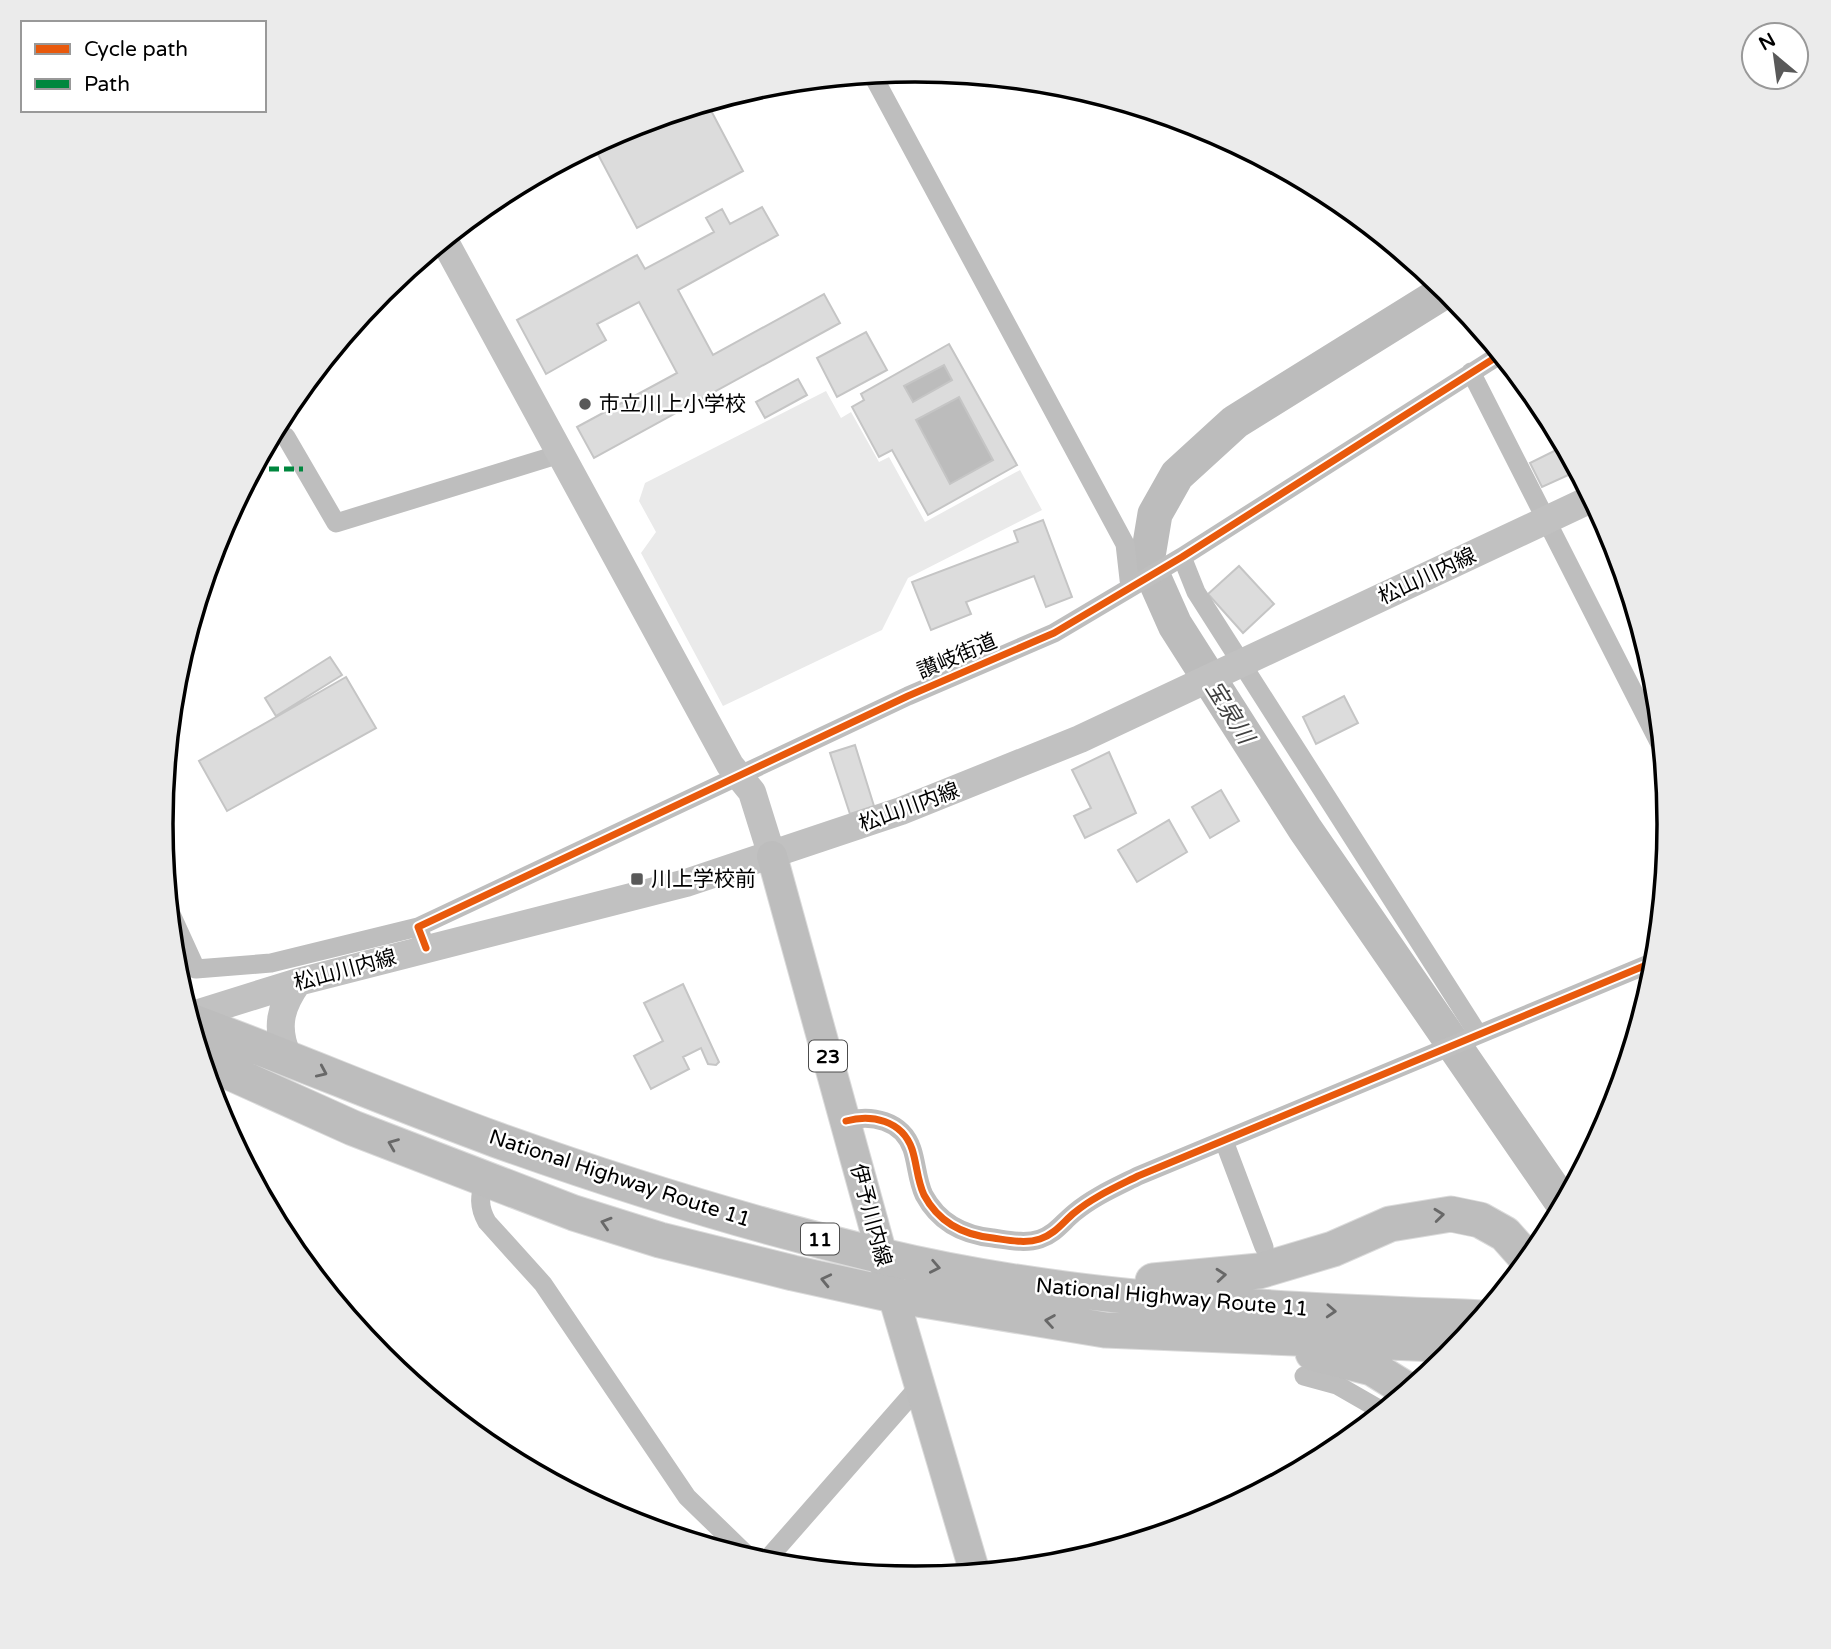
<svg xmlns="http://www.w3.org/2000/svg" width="1831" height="1649" viewBox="0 0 1831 1649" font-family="'Varela Round','Noto Sans JP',sans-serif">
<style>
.green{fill:#eaeaea}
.water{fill:#bcbcbc}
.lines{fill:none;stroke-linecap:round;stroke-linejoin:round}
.river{stroke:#bcbcbc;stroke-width:35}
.building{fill:#dcdcdc;stroke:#c5c5c5;stroke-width:2;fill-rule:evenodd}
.primary-casing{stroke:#dbdbdb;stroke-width:32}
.highway-casing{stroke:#dbdbdb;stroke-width:37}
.street{stroke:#bebebe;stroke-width:19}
.secondary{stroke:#c1c1c1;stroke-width:28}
.primary{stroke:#bdbdbd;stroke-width:30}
.highway{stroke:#bdbdbd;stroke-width:35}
.quiet{stroke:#00873e;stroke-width:5;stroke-dasharray:10 5;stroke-linecap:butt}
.cycleway-casing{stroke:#fff;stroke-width:11}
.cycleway{stroke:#e8590c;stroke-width:7}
.oneway{stroke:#686868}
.poi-dot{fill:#595959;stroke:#fff;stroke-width:2.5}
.labels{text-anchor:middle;stroke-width:5;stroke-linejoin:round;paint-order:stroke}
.shield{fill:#fff;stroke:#4c4c4c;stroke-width:2}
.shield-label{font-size:19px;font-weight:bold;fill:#000}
.poi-label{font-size:21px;fill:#000;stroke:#fff;text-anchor:start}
.street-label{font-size:21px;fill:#000;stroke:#fff}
.water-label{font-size:23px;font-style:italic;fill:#404040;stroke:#fff}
.rim{fill:none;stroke:#000;stroke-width:3.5}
</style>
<rect width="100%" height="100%" fill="#fff"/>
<path class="green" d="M826,391L841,418L851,412L879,462L889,457L925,522L1020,470L1042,510L908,578L882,630L723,706L641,553L656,532L639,501L645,483Z"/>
<path class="water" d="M944,365L952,380L913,402L904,386Z
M959,397L993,460L950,484L916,420Z"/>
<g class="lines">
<path class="river" d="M1447,290L1235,422L1177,475L1155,514L1147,562L1175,625L1305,829L1564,1205"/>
</g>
<path class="building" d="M707,103L743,171L637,228L593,145L627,127Z
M762,207L778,235L678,290L713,355L824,294L840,323L594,458L577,427L677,373L639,302L597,324L606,340L546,374L517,320L637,255L645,269L714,232L706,218L722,209L730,224Z
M866,332L887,370L837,397L817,358Z
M949,344L1017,465L928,515L892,450L879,457L852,407L864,400L861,394ZM944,365L952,380L913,402L904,386ZM959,397L993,460L950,484L916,420Z
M798,379L807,395L765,418L756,402Z
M1562,447L1575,472L1542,487L1530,463Z
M1043,520L1072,597L1046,607L1034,576L966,602L971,614L931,630L912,582L1018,542L1014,531Z
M1239,566L1274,604L1243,633L1208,594Z
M330,657L342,675L276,716L265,698Z
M346,677L376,728L227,811L199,761Z
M1344,696L1358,723L1316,744L1303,717Z
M855,745L874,806L850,814L830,753Z
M1109,752L1136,813L1085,838L1074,816L1091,808L1072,770Z
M1221,790L1239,821L1210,838L1192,807Z
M1169,820L1187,852L1137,882L1118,850Z
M683,984L719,1062L716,1065L708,1064L701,1048L683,1057L689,1069L651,1089L634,1056L663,1041L644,1003Z"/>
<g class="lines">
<defs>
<path id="primary" d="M772,856L893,1295L975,1573"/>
<path id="highway" d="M190,1021C293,1059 393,1102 497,1140C623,1185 752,1225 882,1256C1077,1303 1282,1309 1482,1318
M202,1060L353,1128L574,1213L660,1240L793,1273L893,1295L1105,1330L1460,1345
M1153,1281L1259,1271L1333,1249L1390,1224L1451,1214L1480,1220L1505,1234L1529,1261
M1313,1353L1372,1368L1409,1391"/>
</defs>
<use href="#primary" class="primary-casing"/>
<use href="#highway" class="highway-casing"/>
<path class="street" d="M872,74L1125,544L1130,588
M1471,372L1663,750
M286,437L336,523L560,454
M1182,557L1196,592L1478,1034
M170,912L196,969L271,963L418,927
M426,948L418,927L908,696L1054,633L1182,557L1501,354
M846,1121C871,1114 902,1120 912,1149C917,1164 917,1180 924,1195C939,1223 963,1235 993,1238C1008,1240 1025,1244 1040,1239C1055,1234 1063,1222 1074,1213C1093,1197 1116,1187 1138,1176L1656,961
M1224,1141L1264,1247
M484,1180C480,1196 478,1206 487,1222L543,1284L687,1497L751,1559
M1304,1376L1337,1385L1384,1412
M764,1563L921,1384"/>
<path class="secondary" d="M444,240L730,765L752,792L772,856
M189,1016L298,982L686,883L901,811L1080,739L1593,498
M288,1057C275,1028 280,1007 298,982"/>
<use href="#primary" class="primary"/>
<use href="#highway" class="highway"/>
<path class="quiet" d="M254,469H303"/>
<defs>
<path id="cycleway" d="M426,948L418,927L908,696L1054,633L1182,557L1501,354
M846,1121C871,1114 902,1120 912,1149C917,1164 917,1180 924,1195C939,1223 963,1235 993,1238C1008,1240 1025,1244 1040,1239C1055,1234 1063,1222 1074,1213C1093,1197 1116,1187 1138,1176L1656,961"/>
</defs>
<use href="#cycleway" class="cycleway-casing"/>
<use href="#cycleway" class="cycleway"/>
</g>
<defs><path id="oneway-chevron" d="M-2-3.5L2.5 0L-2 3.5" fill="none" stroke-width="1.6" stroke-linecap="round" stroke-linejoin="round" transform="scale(1.75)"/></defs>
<g class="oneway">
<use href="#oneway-chevron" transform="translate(322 1072) rotate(24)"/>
<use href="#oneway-chevron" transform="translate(393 1144) rotate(-158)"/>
<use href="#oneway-chevron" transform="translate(1439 1215) rotate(-6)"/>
<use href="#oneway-chevron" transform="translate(606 1223) rotate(-163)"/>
<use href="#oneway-chevron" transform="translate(935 1267) rotate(11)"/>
<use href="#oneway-chevron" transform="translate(1221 1275) rotate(-5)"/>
<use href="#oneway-chevron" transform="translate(826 1280) rotate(-167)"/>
<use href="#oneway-chevron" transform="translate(1331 1311) rotate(3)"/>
<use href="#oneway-chevron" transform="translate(1050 1321) rotate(-171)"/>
</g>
<g class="poi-dot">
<circle cx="585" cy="404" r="7"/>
<rect x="630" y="872" width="14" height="14" rx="3.5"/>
</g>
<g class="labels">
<g class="shield">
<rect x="809" y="1040.5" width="38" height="31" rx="5"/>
<rect x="801" y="1223.5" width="38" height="31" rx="5"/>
</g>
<g class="shield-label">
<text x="828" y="1063">23</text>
<text x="820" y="1246">11</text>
</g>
<g class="poi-label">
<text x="599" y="411">市立川上小学校</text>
<text x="651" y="886">川上学校前</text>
</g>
<g class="street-label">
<text transform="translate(1427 576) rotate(-25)" y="7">松山川内線</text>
<text transform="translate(957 656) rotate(-23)" y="7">讃岐街道</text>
<text transform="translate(909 807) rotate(-20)" y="7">松山川内線</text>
<text transform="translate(345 970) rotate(-15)" y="7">松山川内線</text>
<text transform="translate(620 1178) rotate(18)" y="7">National Highway Route 11</text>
<text transform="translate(871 1215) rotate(75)" y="7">伊予川内線</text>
<text transform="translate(1172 1297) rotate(5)" y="7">National Highway Route 11</text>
</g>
<g class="water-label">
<text transform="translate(1230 712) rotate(58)" y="8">宝泉川</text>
</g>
</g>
<path d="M0 0H1831V1649H0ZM173 824a742 742 0 1 1 1484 0a742 742 0 1 1-1484 0Z" fill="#ebebeb" fill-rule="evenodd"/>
<path class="rim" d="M173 824a742 742 0 1 1 1484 0a742 742 0 1 1-1484 0Z"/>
<rect x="21" y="21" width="245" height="91" fill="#ffffff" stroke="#999999" stroke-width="2"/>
<rect x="35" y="44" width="35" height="10" fill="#e8590c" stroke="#999999" stroke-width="2"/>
<text x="84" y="56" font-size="21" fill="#000000">Cycle path</text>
<rect x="35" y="79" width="35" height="10" fill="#00873e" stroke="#999999" stroke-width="2"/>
<text x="84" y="91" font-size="21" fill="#000000">Path</text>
<g transform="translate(1775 56) rotate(331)"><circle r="33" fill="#ffffff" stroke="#999999" stroke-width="2"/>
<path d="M0-5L12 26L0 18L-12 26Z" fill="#595959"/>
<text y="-10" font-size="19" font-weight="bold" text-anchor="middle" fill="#000000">N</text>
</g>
</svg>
